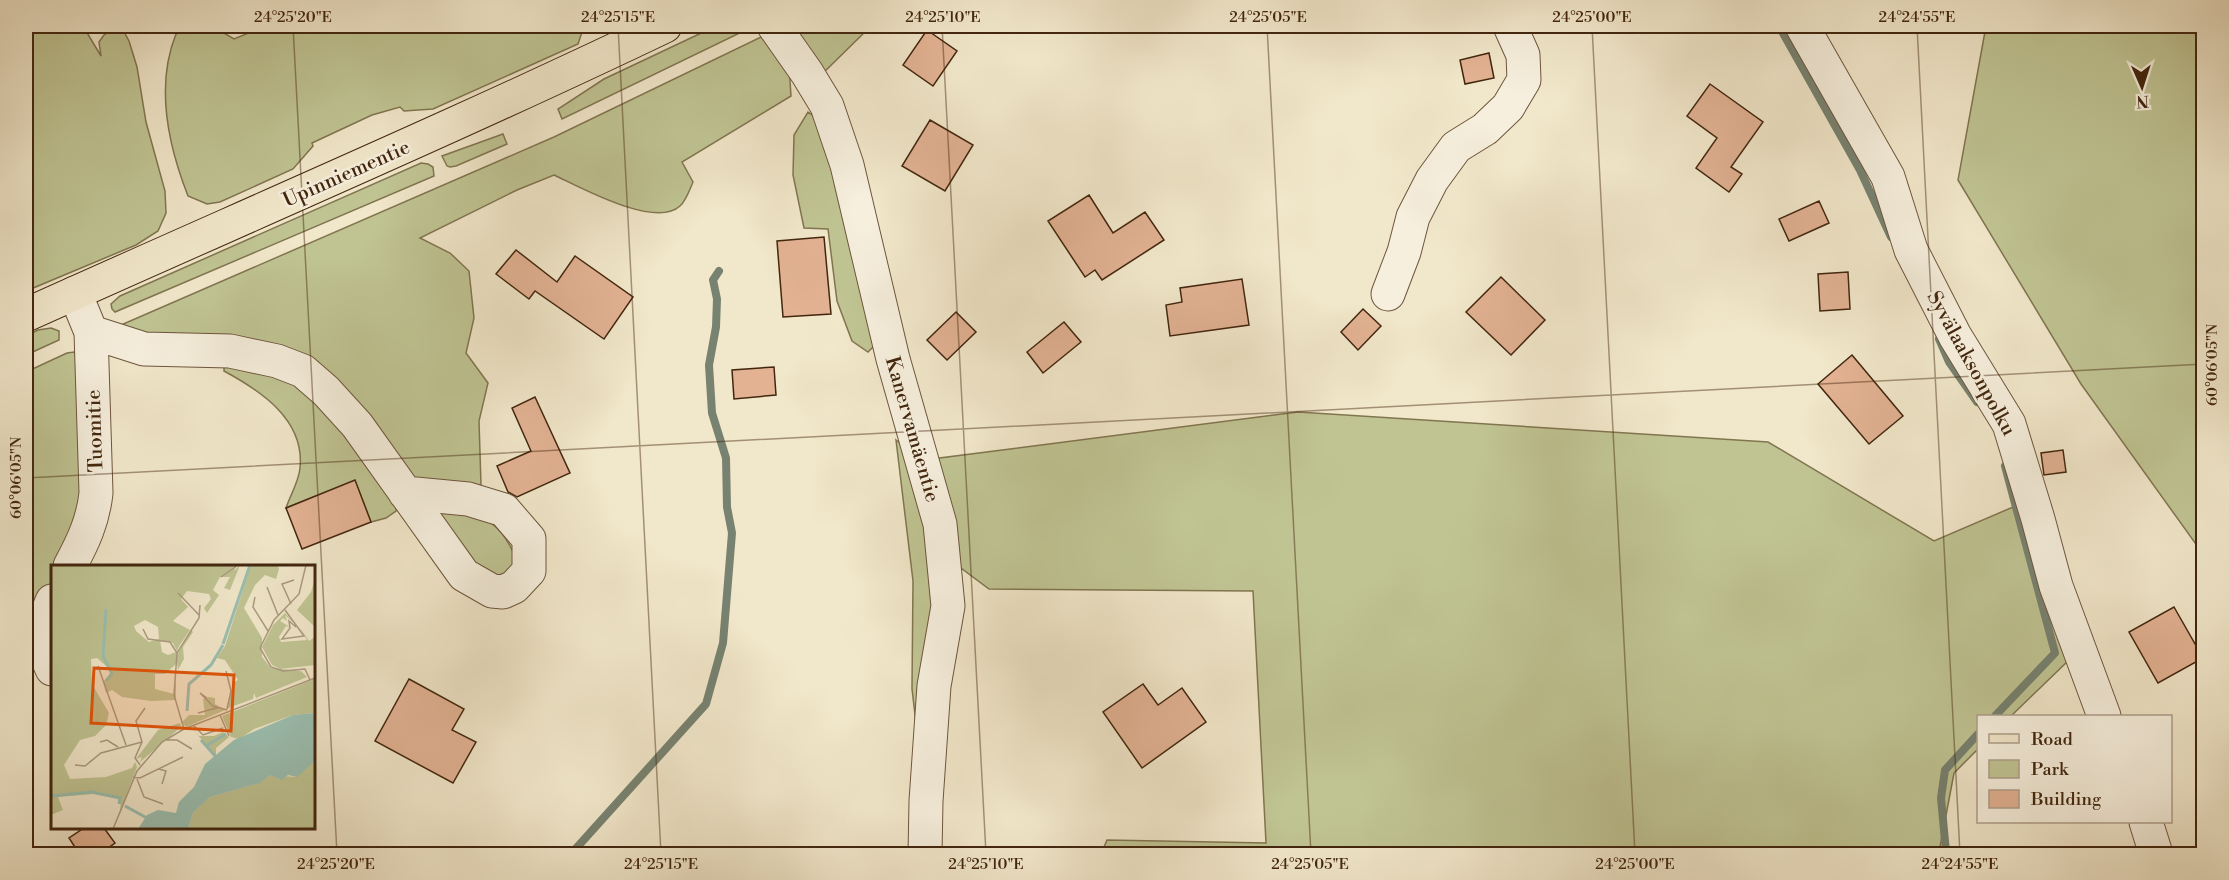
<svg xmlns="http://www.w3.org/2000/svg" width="2229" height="880" viewBox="0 0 2229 880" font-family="'Libre Bodoni',serif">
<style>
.green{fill:#c0c493;stroke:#817550;stroke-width:1.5}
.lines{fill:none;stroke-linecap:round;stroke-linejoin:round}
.stream{stroke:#778270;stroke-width:8}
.building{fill:#e2b293;stroke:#42260e;stroke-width:1.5}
.minor-casing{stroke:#6e563d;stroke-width:35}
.major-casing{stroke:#42260e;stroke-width:35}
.minor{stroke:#f6efdd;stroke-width:33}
.major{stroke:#f1e7ca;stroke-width:33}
.ticks{fill:none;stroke:#42260e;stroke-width:1.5;stroke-opacity:0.45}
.labels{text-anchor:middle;stroke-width:5;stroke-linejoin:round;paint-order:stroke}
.street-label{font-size:20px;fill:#42260e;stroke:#f6efdd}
.inset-river{fill:none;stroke:#9bc0b2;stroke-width:3}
.inset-road{fill:none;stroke:#ab9a7f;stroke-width:1.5}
.view{fill:#e0560c;fill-opacity:0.15;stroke:#e0560c;stroke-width:3}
.inset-edge{fill:none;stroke:#42260e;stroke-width:3}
.neatline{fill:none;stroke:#42260e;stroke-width:2}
.ticks-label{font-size:15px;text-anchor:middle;fill:#42260e}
</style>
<rect width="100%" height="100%" fill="#f1e7ca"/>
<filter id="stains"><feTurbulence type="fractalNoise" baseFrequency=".00333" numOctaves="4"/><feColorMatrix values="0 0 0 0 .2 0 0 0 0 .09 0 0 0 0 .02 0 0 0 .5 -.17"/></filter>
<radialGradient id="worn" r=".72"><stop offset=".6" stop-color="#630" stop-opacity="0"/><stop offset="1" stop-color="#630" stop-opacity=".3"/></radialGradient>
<path class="green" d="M26,26H83L101,56L99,42L104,35L116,27L123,30L129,41L137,67L146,122L165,191L166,213L158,231L136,245L26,291Z
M193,26L217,29L234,39L266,26H584L578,44L433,109L404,111L400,107L372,115L312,143L313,146L293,169L220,202L207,204L188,196C168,145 155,86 176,34Z
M716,26H748L746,30L562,119L558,109L604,79Z
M795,26H871L821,75L798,39Z
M1986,26H2203V554L2081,384L1958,180Z
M761,37L771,39L789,66L791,96L682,162L693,182C690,189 686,201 680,206C655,229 580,187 554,175L517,190L420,238L450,253L469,271L474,318L466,353L488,383L479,421L481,485L444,487L416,482L315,367L139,340L121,325L554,137Z
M808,112L819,120L876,344L868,352L852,341L837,301L828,229L804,228L793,175L794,135Z
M503,134L507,144L456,166L450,167L447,166L442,156Z
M421,163L428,164L433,167L434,176L115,312L112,309L111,304L120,296Z
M51,328L59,331V340L26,355V336L38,330Z
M74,352L79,357L92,492L66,566H52V593L40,630L26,635V372L67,353Z
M224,364L293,378L326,403L397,502L396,511L386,518L371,522L355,481L286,508C290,496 299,481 300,468C305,420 261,391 224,371Z
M1298,412L1768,442L1934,541L2027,501L2070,659L2011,716H1978V749L1954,773L1940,847L1950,854H1101L1107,840L1266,843L1253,591L989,589L961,568L947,528L932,459Z
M896,440L917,457L943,589L923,783L912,689L913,581Z
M444,507C484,518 498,517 516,558L512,570L496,577L482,571L434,511Z"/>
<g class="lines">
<path class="stream" d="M1779,26L1860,170L1891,237
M1939,339L1949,362L1977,402
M1995,716L2055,653L2005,466
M571,854L706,704L723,643L732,533L727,507L726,458L712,413L709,365L716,327L717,299L713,280L719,271
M1948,854L1946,852L1941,798L1945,770L1978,734"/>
</g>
<path class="building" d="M927,30L957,51L933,86L903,65Z
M1489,53L1494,78L1465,84L1460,60Z
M1710,84L1763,122L1731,167L1742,174L1729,192L1696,168L1717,138L1687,116Z
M930,120L973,145L945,191L902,166Z
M1089,195L1113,233L1145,212L1164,240L1102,280L1095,270L1085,277L1048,221Z
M1819,201L1829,223L1789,241L1779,219Z
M824,237L831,314L783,317L777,241Z
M516,250L557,282L575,256L633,297L604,339L535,291L529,299L496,274Z
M1848,272L1850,309L1820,311L1818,274Z
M1501,277L1545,320L1511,355L1466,312Z
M1242,279L1249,325L1170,336L1166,305L1182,302L1180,288Z
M1363,309L1381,326L1358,350L1341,332Z
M956,312L976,332L947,360L927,340Z
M1064,322L1081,342L1043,373L1027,352Z
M1852,355L1903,416L1869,444L1818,384Z
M774,367L776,395L734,399L732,370Z
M535,397L570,473L517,497L508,492L497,466L531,451L512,408Z
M2063,450L2066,472L2044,475L2041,453Z
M355,480L371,522L302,549L286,508Z
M2174,607L2203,658L2158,683L2129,632Z
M409,679L464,709L452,730L476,742L453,783L375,741Z
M1143,684L1158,705L1182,688L1206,722L1142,768L1103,712Z
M84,828H104L115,843L98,855H80L69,838Z"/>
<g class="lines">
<defs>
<path id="minor" d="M774,26L807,73L827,106L847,165L893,359L940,524L948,606L934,686L926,801L925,854
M1802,26L1888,177L1911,250L1955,336L2009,424L2038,519L2056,586L2104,716
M1388,294L1404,252L1413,217L1432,180L1456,147L1485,129L1508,107L1524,80L1523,55L1510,26
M91,332L144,349L230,351L277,361L303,371L326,391L357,425L464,575L492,591L503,592L514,587L529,571V539L504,510L468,499L405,493
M70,566C83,542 93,521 96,493L91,332L75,293
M52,601C42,623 40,646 52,669
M2146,822L2156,854"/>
<path id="major" d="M26,315C239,219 454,127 665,26"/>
</defs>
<use href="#minor" class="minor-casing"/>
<use href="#major" class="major-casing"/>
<use href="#minor" class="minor"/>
<use href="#major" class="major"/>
</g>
<path class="ticks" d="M293,26L337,854M618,26L661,854M942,26L986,854M1267,26L1311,854M1592,26L1635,854M1917,26L1960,854M26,478L2204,364"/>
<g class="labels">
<g class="street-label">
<text transform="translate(346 173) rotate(-24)" y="7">Upinniementie</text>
<text transform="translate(1972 363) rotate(61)" y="7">Syvälaaksonpolku</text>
<text transform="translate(913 429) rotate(74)" y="7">Kanervamäentie</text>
<text transform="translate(94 431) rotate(-92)" y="7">Tuomitie</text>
</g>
</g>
<g transform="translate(51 565)">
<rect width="264" height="264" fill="#f1e7ca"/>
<path d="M0,0H186L183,6L189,0L179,25L173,23L179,12H169L162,25L168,30L156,48L153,43L160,34L158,29L136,26L130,34L137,42L122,56L139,65L128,81L126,86L122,78L109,75L111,87L117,90L125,87L126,90L140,65L142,67L132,82L133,94L127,105L126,98L114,109H104V124L123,129L125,113V135L100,136L71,132L61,125L55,128L52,117L61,106L46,93L40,94L41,119L58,148L55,160L44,171L29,175L13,200L19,214L55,212L81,203L84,197L86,202L69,247L70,234L42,229L7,232L12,245L0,250ZM94,55L107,62L108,74L98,77L85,66L83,61ZM200,0H227L228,4L225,14L214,10L204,20L193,43L211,73V92L220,103L250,106L256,112L205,133L203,128L202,134L177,143L182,118L187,115L174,95L166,93L174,81ZM264,13V62L246,45L260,27ZM234,48L245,60L234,50L236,56L232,53L229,56L242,64L235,61L228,72L230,77L256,75L248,61L258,76L264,72V100L229,104L221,100L211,82L222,60ZM264,114V148L242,150L203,164L188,174L180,172L171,151ZM158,132L164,133V139L174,145L135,162L131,157L138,150H154L152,134ZM129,158L130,162L89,197L91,192L85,194L107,165ZM141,163L148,171H163L172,167L178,172L165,183V192ZM264,196V264H137L142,248L159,232L208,218L219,210L244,212Z" fill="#c0c493" fill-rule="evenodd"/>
<path d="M264,148V196L246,212L237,210L231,215L219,210L209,218L159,232L142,248L137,264H87L96,250L107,245L125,248L128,237L143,222L154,199L183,175L242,150Z" fill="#9bc0b2"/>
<path class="inset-river" d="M55,44L52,91L61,109L55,116M172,79L199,0M136,146L138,119L160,100L172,80M150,175L165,192M155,181L175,169M0,231L41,227L69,233L68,239M74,241L96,253"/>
<path class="inset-road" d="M255,0L248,29L223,55L209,83L220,102L232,106L254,104L259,115M170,12L187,0M216,22L227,50M127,28L148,50M204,32L202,42L217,66M240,39L231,19L243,15M234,45L253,71L231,74L239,63L238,56L245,62M92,64L97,74L119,77L126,88M47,101L75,180M175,106L180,126L176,144M156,133L149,128L162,141L176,145M147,148L166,143M169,150L178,171M142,160L152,170L172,163M133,164L123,130L126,88L148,53L149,40M114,175H126L141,184M49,177L56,175L67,182M24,200L34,201L50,188L91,177M89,200L84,193L91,177L85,156L94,143M108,204L115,206L111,219M82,212L89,213L132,192M86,214L93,232L112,239M62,264L86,206L111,177L133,164L264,113"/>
<path class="view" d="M43,103L183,110L180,166L40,158Z"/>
<rect width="264" height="264" class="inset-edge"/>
</g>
<rect width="2229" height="880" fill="none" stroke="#f1e7ca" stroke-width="66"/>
<rect x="1977" y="715" width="195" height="108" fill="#f6efdd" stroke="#ae9f8a" stroke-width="1.5"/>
<rect x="1989" y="734" width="30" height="9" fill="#f1e7ca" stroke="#ae9f8a" stroke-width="1.5"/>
<text x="2031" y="745" font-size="18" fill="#42260e">Road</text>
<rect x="1989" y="760" width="30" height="18" fill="#c0c493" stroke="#ae9f8a" stroke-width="1.5"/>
<text x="2031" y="775" font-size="18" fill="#42260e">Park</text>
<rect x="1989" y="790" width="30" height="18" fill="#e2b293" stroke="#ae9f8a" stroke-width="1.5"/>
<text x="2031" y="805" font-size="18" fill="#42260e">Building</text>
<g transform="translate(2142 87) rotate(177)" stroke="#f6efdd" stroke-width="4.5" paint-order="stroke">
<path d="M0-4.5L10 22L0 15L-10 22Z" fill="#42260e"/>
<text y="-9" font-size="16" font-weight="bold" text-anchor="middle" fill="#42260e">N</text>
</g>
<rect x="33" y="33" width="2163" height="814" class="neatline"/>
<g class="ticks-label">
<text x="293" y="22">24°25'20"E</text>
<text x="618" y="22">24°25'15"E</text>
<text x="943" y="22">24°25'10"E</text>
<text x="1268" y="22">24°25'05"E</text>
<text x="1592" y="22">24°25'00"E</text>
<text x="1917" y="22">24°24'55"E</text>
<text transform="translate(2212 365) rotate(-90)" y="5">60°06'05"N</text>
<text transform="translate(16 478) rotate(-90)" y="5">60°06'05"N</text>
<text x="336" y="869">24°25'20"E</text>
<text x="661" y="869">24°25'15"E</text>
<text x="986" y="869">24°25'10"E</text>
<text x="1310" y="869">24°25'05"E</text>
<text x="1635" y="869">24°25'00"E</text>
<text x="1960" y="869">24°24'55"E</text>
</g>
<rect width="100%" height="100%" filter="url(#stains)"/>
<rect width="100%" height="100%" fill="url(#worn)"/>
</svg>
